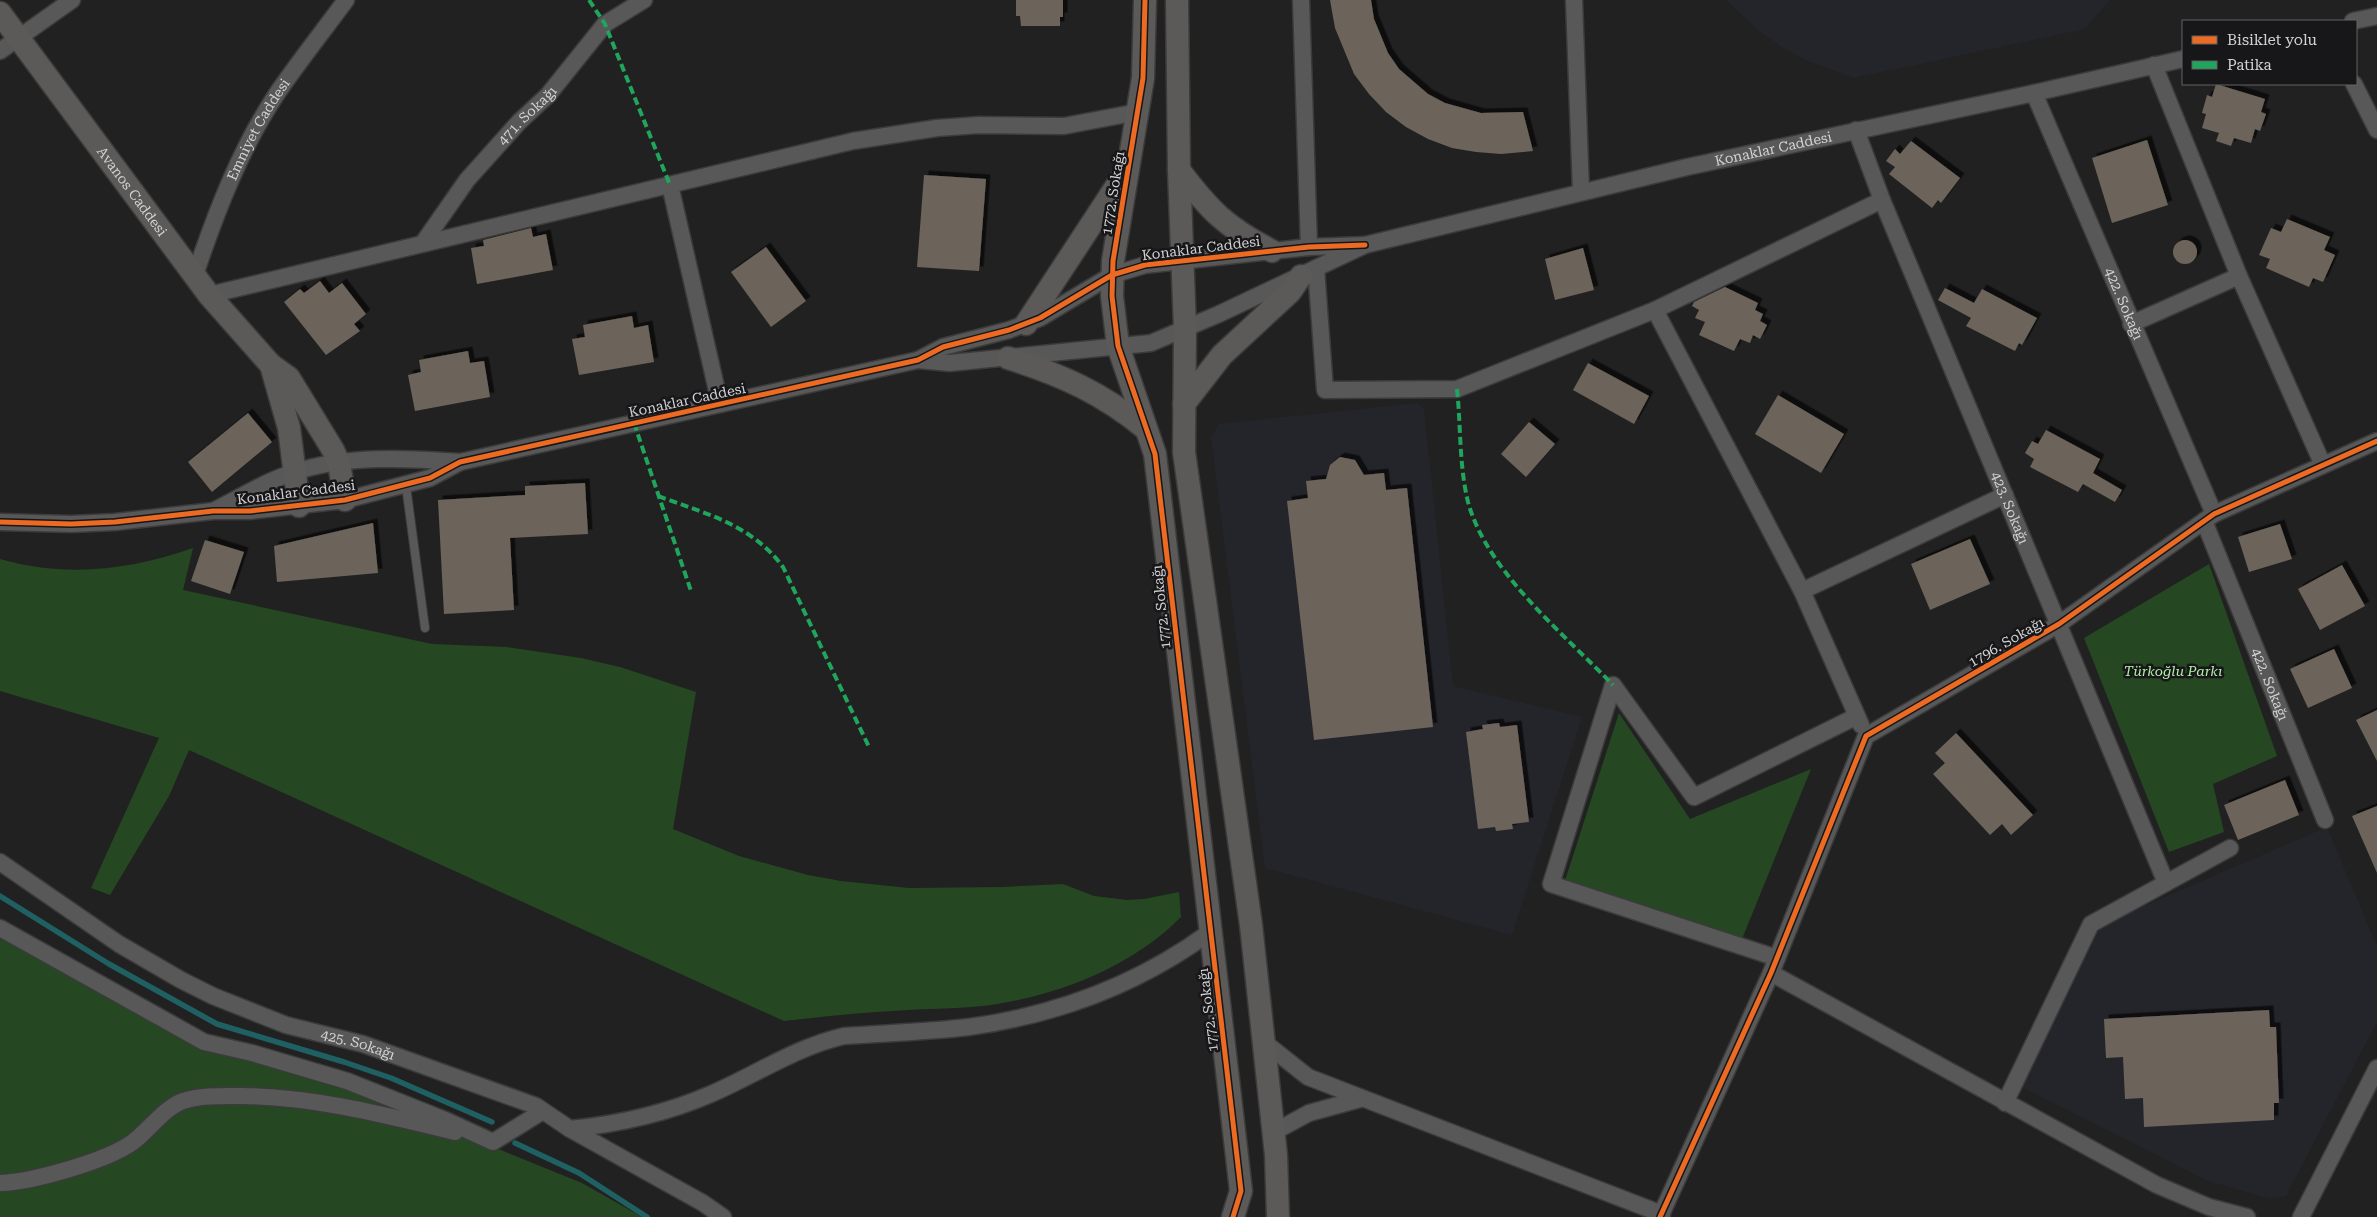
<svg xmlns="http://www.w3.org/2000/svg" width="2377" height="1217" viewBox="0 0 2377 1217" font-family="'Roboto Serif',serif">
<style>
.built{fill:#24242b}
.green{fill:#254822}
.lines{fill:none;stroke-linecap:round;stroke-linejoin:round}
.stream{stroke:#1f6163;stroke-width:5.5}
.building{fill:#6c635a;filter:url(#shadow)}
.lane-casing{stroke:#3b3b3b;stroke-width:10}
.street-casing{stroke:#3b3b3b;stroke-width:19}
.secondary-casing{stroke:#3b3b3b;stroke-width:25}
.lane{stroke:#585859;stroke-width:8}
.street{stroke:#585859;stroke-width:16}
.secondary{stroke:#5c5a58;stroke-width:22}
.quiet{stroke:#20a55d;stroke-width:4;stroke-dasharray:8 4;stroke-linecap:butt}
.cycleway-casing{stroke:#171719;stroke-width:8}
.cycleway{stroke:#ed6a23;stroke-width:5}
.labels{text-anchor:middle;stroke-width:5;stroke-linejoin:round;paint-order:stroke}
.street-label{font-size:14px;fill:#d2d2d4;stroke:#171719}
.park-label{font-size:14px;font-style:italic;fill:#b0f0a8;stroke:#171719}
</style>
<defs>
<filter id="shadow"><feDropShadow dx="4.5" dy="-4.5" stdDeviation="0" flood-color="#0009"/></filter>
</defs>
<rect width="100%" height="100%" fill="#212121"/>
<path class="built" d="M1726,0H2110L2085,29L1854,78L1805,60L1782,47L1760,32Z
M1417,403L1424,408L1453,686L1582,717L1512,935L1265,868L1211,437L1219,424Z
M2327,827L2377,946V1022L2286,1196L2271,1199L2208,1181L2021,1087L2102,924Z"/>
<path class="green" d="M193,548L183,590L432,644L507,647L581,658L620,667L696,692L673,829L739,856L808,875L841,881L909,888L1003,887L1063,884L1094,896L1127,900L1144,899L1179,892L1181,917C1136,963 1067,992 1003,1003C972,1009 940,1008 909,1010C867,1012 826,1016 784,1021L189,750L169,796L110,895L91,888L159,738L0,691V559C65,578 131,570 193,548Z
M2209,564L2277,756L2213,784L2224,832L2169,852L2084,638Z
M1619,713L1690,819L1811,769L1742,939L1563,887Z
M0,939L192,1038L303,1070L582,1183L642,1217H0Z"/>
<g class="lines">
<path class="stream" d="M0,896L109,964L217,1024L344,1062L391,1078L492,1122
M515,1143L579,1173L647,1217"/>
</g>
<path class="building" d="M1016,0H1063V17H1060V26H1021L1020,16H1016Z
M1330,0H1371L1374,19L1388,53L1399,69L1428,94L1445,103L1481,113L1523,112L1533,151L1501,154L1476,152L1452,148L1428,139L1406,127L1386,112L1369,94L1354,74L1335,28Z
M2216,84L2265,99L2261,112L2266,114L2260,131L2255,129L2251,143L2234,138L2231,146L2216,141L2219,133L2202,128L2206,114L2202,113L2207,95L2212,97Z
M2147,140L2168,205L2112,223L2092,158Z
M1911,141L1960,178L1941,203L1938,200L1932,208L1889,174L1895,167L1886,161L1895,149L1900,154Z
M924,175L986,179L979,271L917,267Z
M2287,219L2330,237L2324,250L2335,255L2323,282L2313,278L2309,287L2266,268L2270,259L2259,255L2271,228L2281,232Z
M531,228L533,237L546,234L553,270L477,284L471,248L484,246L483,240Z
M2173 252a12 12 0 1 1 24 0a12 12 0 1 1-24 0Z
M766,247L806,301L771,327L731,272Z
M1583,248L1594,290L1555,300L1545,259Z
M320,281L329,293L342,283L366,314L354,324L360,331L326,355L284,302L300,289L304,293Z
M1725,287L1758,303L1755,310L1763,314L1760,321L1767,325L1760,339L1753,335L1750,343L1740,339L1734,351L1699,335L1705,322L1695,318L1699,310L1692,306L1694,302Z
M1945,288L1974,303L1982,289L2037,318L2022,345L2019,343L2015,351L1966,326L1971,318L1938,300Z
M632,316L634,328L648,325L654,362L579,375L572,339L585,337L583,325Z
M468,351L470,363L484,361L490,397L415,411L408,375L421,372L419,360Z
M1588,363L1649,396L1634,424L1573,390Z
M1778,395L1844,434L1821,473L1755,434Z
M248,413L272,442L212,492L188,462Z
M1529,422L1555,444L1526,477L1501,454Z
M2046,430L2100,459L2093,473L2122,490L2115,502L2083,484L2078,492L2030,467L2034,459L2025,453L2032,441L2038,444Z
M1340,457L1355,460L1364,475L1384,473L1386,490L1407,488L1433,727L1314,740L1287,501L1308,498L1306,481L1326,479L1330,465Z
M585,483L588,534L510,538L514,610L444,614L438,500L525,495V486Z
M373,523L378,573L277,582L274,546Z
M2280,524L2292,559L2249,572L2238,537Z
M1970,539L1990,584L1930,610L1911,564Z
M205,540L244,552L230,594L191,581Z
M2342,565L2365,606L2320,630L2298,589Z
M2334,649L2352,688L2308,708L2290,669Z
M2377,710V761L2356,720Z
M1499,723L1500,727L1517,725L1529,822L1512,824L1513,829L1496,831L1495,827L1478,829L1466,732L1483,729L1482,725Z
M1956,733L2033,815L2011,835L2002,824L1990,835L1933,774L1945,763L1935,753Z
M2285,780L2299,815L2238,840L2224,805Z
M2377,806V873L2352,816Z
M2269,1010L2270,1027H2276L2279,1103H2274V1120L2144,1127L2143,1098L2125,1099L2123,1057L2106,1058L2104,1019Z"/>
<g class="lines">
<defs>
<path id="lane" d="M406,486L425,628"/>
<g id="street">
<path d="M1301,0L1309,247"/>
<path d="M1574,0L1581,192"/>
<path d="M2353,21L2377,16"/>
<path d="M0,51L72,0"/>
<path d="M2154,65L2239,276L2323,465"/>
<path d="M2354,84L2377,130"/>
<path id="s1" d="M2034,93L2214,514"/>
<path id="s2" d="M1856,130L1882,200L2166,883"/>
<path d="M670,185L720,404"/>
<path id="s3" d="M423,243L467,180L519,122L548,95L605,24L644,0"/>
<path d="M1316,268L1325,390L1457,389L1655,310L1882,200"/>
<path id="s4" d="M195,275C216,212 241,147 278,92C300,60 324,30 346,0"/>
<path d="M209,295L853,141L937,128L979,125L1064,126L1138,112"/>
<path d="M1655,310L1802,591L1861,725"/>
<path d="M2131,324L2239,276"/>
<path id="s5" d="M918,360L950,363L1151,343L1219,314L1365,245L1687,167L2034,93L2183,59"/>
<path d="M215,510C241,497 268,480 295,472C346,455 407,458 460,462"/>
<path id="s6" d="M2204,521L2325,820"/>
<path d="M0,522L71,524L115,522L213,511H250L345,500L430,478L460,462L918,360L943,347L1009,330L1040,318L1112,275L1145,265L1309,247L1365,245"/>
<path d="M1802,591L2005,495"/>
<path id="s7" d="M0,862L119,944L181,980L213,996L286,1025L363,1044L536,1106L570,1129L703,1203L723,1217"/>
<path d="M0,928L204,1042L252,1053L347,1081L445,1120L493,1142L543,1111"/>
<path d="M1777,958L1551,884L1613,685L1694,797L1857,716"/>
<path d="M1771,973L2157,1185L2209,1207L2247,1217"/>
<path d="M1264,1042L1308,1077L1662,1214"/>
<path d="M2005,1103L2091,924L2230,848"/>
<path d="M570,1129C619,1124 665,1114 711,1094C755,1075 796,1047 844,1036C885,1033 927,1032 969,1027C1056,1015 1139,984 1210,932"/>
<path d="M1274,1132L1309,1113L1360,1099"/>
<path d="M0,1183C32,1182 107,1161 133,1142C149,1130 164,1108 183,1101C201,1095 223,1096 243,1096C315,1097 384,1115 455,1132"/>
<path d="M1660,1217L1771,973L1866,736L2059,624L2214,514L2377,441"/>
<path d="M2301,1217L2377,1068"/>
</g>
<g id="secondary">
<path d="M1145,0L1143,78L1113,261L1112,296L1118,346L1155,454L1241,1191L1233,1217"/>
<path d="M1177,0L1179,170L1185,329L1184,452L1251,925L1276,1155L1278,1217"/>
<path id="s8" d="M0,13L209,295L271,365L289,378L333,450L339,463L345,500"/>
<path d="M1179,170C1210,211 1226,227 1272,251"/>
<path d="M1026,324L1125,173"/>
<path d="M1008,358C1062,375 1102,393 1146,429"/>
<path d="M271,365L289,428L299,506"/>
<path d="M1184,404L1222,355L1290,292L1301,276"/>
</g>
</defs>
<use href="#lane" class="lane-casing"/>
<use href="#street" class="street-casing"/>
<use href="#secondary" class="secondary-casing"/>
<use href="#lane" class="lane"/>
<use href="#street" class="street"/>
<use href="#secondary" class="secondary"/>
<path class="quiet" d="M589,0L605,24L670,185
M1457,389C1461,427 1459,465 1468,502C1487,572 1564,634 1613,685
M634,423L691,591
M658,496C706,514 751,524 783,567L869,747"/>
<defs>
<path id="cycleway" d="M1145,0L1143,78L1113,261L1112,296L1118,346L1155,454L1241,1191L1233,1217
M0,522L71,524L115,522L213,511H250L345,500L430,478L460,462L918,360L943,347L1009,330L1040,318L1112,275L1145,265L1309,247L1365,245
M1660,1217L1771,973L1866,736L2059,624L2214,514L2377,441"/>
</defs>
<use href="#cycleway" class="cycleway-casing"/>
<use href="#cycleway" class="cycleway"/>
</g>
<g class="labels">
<g class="street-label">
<text dy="5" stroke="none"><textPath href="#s3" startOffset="165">471. Sokağı</textPath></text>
<text dy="5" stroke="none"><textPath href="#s4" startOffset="159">Emniyet Caddesi</textPath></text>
<text dy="5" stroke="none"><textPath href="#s5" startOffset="889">Konaklar Caddesi</textPath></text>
<text dy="5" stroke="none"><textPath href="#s8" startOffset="222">Avanos Caddesi</textPath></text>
<text transform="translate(1113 193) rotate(-81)" y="5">1772. Sokağı</text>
<text transform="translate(1201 248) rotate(-7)" y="5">Konaklar Caddesi</text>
<text dy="5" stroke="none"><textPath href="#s1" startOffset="229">422. Sokağı</textPath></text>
<text transform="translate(687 400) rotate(-12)" y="5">Konaklar Caddesi</text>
<text transform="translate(296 492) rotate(-7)" y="5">Konaklar Caddesi</text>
<text dy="5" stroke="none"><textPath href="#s2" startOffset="408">423. Sokağı</textPath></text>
<text transform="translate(1161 607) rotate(-96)" y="5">1772. Sokağı</text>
<text transform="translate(2006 642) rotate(-30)" y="5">1796. Sokağı</text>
<text dy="5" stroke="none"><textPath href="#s6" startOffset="176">422. Sokağı</textPath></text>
<text transform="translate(1208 1010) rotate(-97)" y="5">1772. Sokağı</text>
<text dy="5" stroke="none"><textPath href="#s7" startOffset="405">425. Sokağı</textPath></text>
</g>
<g class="park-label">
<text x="2173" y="676">Türkoğlu Parkı</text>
</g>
</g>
<rect x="2182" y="20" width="175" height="65" fill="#171719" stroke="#626264"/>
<rect x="2192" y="36" width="25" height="8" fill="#ed6a23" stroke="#626264"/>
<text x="2227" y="45" font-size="15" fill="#d2d2d4">Bisiklet yolu</text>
<rect x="2192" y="61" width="25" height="8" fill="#20a55d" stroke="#626264"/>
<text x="2227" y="70" font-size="15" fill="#d2d2d4">Patika</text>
</svg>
